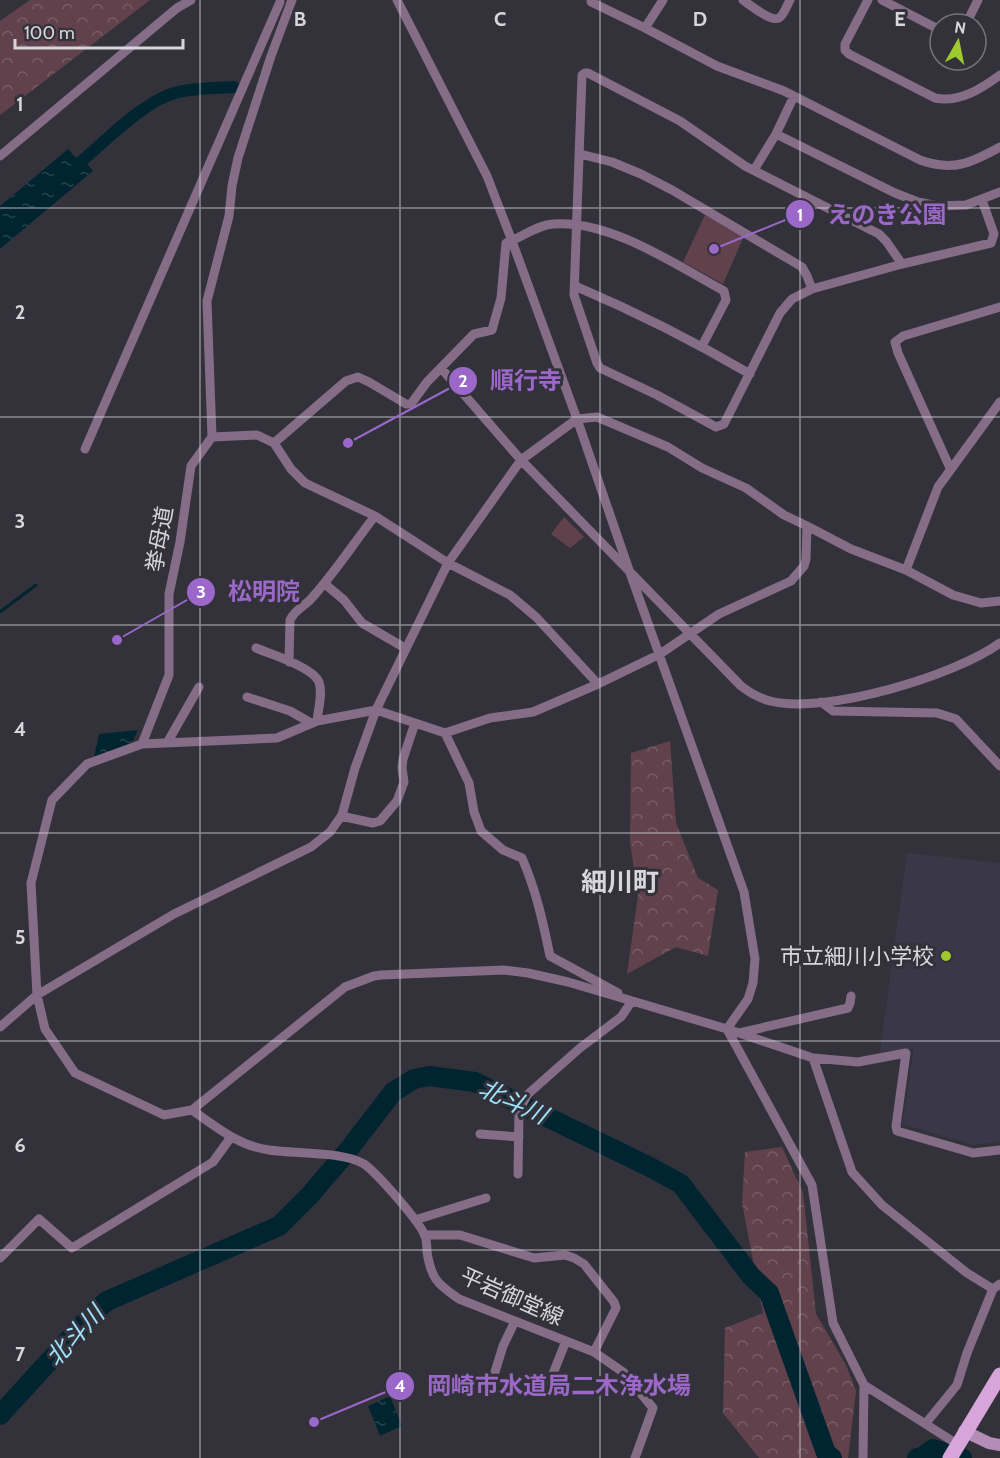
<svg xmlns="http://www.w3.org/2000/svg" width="1000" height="1458" viewBox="0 0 1000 1458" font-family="Cabin,'Noto Sans JP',sans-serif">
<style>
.built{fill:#3a3848}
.green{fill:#61424c}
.forest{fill:url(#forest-crowns)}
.water{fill:url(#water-ripples)}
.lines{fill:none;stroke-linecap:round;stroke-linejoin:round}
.stream{stroke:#002531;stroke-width:3}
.canal{stroke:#002531;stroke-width:12}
.river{stroke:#002531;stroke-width:20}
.street{stroke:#856d87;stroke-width:9}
.secondary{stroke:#b48db6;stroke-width:12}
.primary{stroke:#d8a5da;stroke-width:15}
.grid{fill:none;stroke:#d7d6dc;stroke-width:1.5;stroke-opacity:0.55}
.poi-dot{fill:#9fca2d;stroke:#33323b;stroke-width:2}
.labels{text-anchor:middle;stroke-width:6;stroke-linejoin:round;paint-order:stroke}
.street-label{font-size:22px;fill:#d7d6dc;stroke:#33323b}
.poi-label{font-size:22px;fill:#d7d6dc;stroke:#33323b;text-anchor:end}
.water-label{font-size:24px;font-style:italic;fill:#9ee3fe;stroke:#33323b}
.quarter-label{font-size:26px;font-weight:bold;fill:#d7d6dc;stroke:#33323b}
.grid-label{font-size:20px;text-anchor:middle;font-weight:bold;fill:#d7d6dc;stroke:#33323b;stroke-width:6;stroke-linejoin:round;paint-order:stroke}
.leader{fill:none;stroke:#9b68c9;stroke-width:2}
.callout-dot{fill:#9b68c9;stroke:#33323b;stroke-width:2}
.mark-label{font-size:18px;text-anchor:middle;font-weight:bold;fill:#fff}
.callout-label{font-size:24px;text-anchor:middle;font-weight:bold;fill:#9b68c9;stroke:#33323b;stroke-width:6;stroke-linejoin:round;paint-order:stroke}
</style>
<defs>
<pattern id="forest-crowns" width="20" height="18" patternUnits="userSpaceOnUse" patternTransform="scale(1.5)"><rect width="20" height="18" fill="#61424c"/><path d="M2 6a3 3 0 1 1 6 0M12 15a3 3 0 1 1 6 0" fill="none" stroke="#775d65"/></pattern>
<pattern id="water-ripples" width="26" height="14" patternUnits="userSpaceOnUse" patternTransform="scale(1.5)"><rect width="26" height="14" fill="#002531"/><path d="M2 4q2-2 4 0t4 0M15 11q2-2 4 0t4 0" fill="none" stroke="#24444e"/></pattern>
</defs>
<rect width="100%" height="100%" fill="#33323b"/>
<path class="built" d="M907,853L1000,863V1141L973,1145L902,1124L914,1049L880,1052Z"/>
<path class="green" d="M705,215L744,236L723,284L683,262Z
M564,517L584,537L570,548L551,534Z"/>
<path class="forest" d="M30,0H150L0,115V21Z
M670,741L676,823L698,878L718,890L708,956L676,947L627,974L638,896L630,842L631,753Z
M782,1147L803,1193L816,1314L846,1365L856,1391L848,1458H759L723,1413L725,1328L763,1313L742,1203L745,1152Z"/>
<path class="water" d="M68,149L77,159L86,152L92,159L87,164L93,171L0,249V206Z
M138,730L132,743L94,757L99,734Z
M390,1396L402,1426L380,1436L368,1406Z"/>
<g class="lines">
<path class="stream" d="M0,612L36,585"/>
<path class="canal" d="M77,165C105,142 144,100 178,92C197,88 216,88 234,87"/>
<path class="river" d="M0,1415L94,1312L107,1301L279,1226L310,1195L346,1153L393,1092L414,1079L429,1076L475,1082L650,1167L681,1184L751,1276L769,1293L826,1453L832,1458
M917,1458L922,1457L933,1449L962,1458"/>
<path class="street" d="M397,0L487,176L512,241L577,419L629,570L744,892L755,959L753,983L748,999L727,1029L813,1058L858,1062L906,1053L896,1126L897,1131L973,1153L1000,1150
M591,0V2L645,28L717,66L784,91L920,160C953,172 971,163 1000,147
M743,0C750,5 771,22 779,18C784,15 787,5 790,0
M868,0L845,44V50L849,54L935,98C959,103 981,89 1000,75
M882,0L940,30
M966,24L978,0
M645,28L663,0
M776,134L895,193L918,202L938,206L966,205L1000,192
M580,154L612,162L641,174L672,190L802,267L807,276L812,289
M0,156L177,8L191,0
M754,170L776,134L794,96
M902,264L886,241L879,234L745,166L680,121L588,73H585L582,75L574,295L597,363L600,368L657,395L716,427L724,424L780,313L792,299L812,289L902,264L991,243L994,234L982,200
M575,286C636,312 692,340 750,374
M441,368L521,460L741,686C750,693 759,698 770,701C824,715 955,676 1000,643
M212,437L257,435L274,443L291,469L305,483L375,516L448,563L510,595L536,617L598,684
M274,443L346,381L358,377L369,382L406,404H411L427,382L474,334L492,330L501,298L506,243C521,238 537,225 553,224C609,219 676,265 724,291L726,300L702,346
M85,449L280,2
M950,468L898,353L895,342L903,336L1000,307
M906,570L938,487L1000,402
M325,584L344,600L362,623L405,648
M256,648C270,654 313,667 319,682C323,693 318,710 317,721
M289,662L290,620C294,611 304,606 310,600C334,574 353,544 375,516
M247,697L290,711L311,723
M821,702L833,711L937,713L956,719L1000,766
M445,733L469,783L474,812L481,831L503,850L522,858C536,890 543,922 550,956L618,993
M167,743L199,687
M142,744L169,675V594L180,542L191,466L212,437L207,301L229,216L232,186L238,158L271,56L292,0
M341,816L373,823L380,821L397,801L404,782L402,768L403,759L415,723
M0,1027L37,995L174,914L311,847L330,832L342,815L355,768L376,710L448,563L521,460L577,419L597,417L668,447L702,468L746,488L784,515L807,526
M739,1033L848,1008L850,1003L851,996
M813,1058L852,1172L882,1205L967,1273L993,1289
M192,1110C216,1127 239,1146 269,1150C295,1154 342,1151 364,1164C376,1172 419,1221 424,1234C427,1239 427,1246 427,1252C431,1278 437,1284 459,1299L594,1352L623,1372L653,1408L635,1458
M480,1134L519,1137
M518,1174L519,1111L528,1094L580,1048L621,1017L632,1001
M415,1220L486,1198
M425,1235H460L534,1258L565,1255L574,1258L584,1264L614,1302L616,1308L594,1352
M0,1258L39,1219L72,1248L213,1162L231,1137
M495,1372L503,1346L515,1321
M864,1385L957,1444
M548,1386L566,1341
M926,1423L957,1385L967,1353L993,1289L1000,1284
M863,1458L864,1385L833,1323L812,1185L727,1029L568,982L528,973L504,970L381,975L374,976L345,987L192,1110L164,1115L75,1073L45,1029L37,995L31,883L52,800L87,764L142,744L277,738L317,721L376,710L445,733L490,718L533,712L598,684L660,654L719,614L791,581L804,566L806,559L807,526L851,549L906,570L953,595L981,603L1000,601"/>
<path class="secondary" d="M964,1431L989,1443L1000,1445"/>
<path class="primary" d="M950,1458L1000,1375"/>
</g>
<path class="grid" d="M200,0V1458M400,0V1458M600,0V1458M800,0V1458M0,208H1000M0,417H1000M0,625H1000M0,833H1000M0,1041H1000M0,1250H1000"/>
<circle class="poi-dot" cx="946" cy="956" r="6"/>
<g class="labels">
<g class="street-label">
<text transform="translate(159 539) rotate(-80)" y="8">挙母道</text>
<text transform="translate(512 1296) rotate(24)" y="8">平岩御堂線</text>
</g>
<g class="poi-label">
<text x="934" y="964">市立細川小学校</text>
</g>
<g class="water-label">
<text transform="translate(513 1102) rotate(25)" y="8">北斗川</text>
<text transform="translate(75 1336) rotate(-47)" y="8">北斗川</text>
</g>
<g class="quarter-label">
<text x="620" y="891">細川町</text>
</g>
</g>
<g class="grid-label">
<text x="300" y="26">B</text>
<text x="500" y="26">C</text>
<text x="700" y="26">D</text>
<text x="900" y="26">E</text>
<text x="20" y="111">1</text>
<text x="20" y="319">2</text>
<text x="20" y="528">3</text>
<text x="20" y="736">4</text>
<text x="20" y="944">5</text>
<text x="20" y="1152">6</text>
<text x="20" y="1361">7</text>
</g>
<path class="leader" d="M714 249L800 214M348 443L463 381M117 640L201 592M314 1422L400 1386"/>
<g class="callout-dot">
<circle cx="714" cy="249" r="6"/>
<circle cx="348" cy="443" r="6"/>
<circle cx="117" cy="640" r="6"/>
<circle cx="314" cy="1422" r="6"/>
<circle cx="800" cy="214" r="15"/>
<circle cx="463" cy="381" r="15"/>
<circle cx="201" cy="592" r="15"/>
<circle cx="400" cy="1386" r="15"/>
</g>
<g class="mark-label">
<text x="800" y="221">1</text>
<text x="463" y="387">2</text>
<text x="201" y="598">3</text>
<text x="400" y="1392">4</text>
</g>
<g class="callout-label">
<text x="887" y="223">えのき公園</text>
<text x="526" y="389">順行寺</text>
<text x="264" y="600">松明院</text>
<text x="559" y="1394">岡崎市水道局二木浄水場</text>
</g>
<g transform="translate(958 42) rotate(9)"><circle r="28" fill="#33323b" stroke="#75747b" stroke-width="1.5"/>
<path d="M0-4.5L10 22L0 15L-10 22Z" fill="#9fca2d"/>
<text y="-9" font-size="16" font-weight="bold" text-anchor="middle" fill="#d7d6dc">N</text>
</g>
<path d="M15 39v9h168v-9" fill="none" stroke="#d7d6dc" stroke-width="3"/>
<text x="24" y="39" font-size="18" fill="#d7d6dc" stroke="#33323b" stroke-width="4.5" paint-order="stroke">100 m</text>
</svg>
